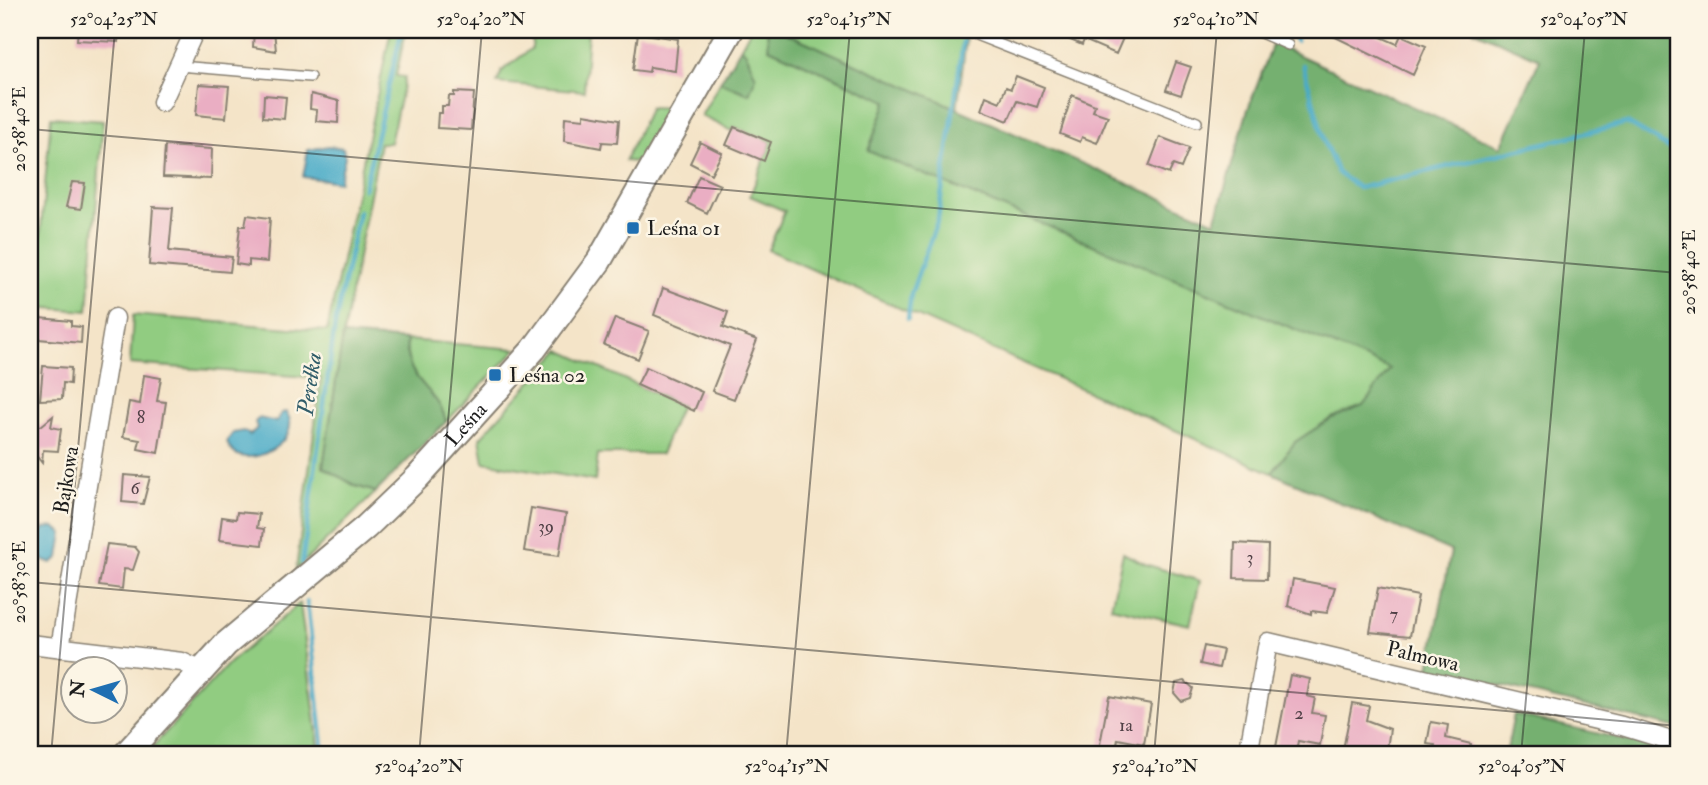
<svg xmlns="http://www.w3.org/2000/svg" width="1708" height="785" viewBox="0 0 1708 785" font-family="'IM FELL Double Pica',serif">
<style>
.green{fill:#91cc81;stroke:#56744e;stroke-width:2}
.forest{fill:#74b06f;stroke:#486646;stroke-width:2}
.water{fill:#49abc8;stroke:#326472;stroke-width:2}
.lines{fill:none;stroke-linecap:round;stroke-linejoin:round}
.stream{stroke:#49abc8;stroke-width:4.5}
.building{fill:#eaaec3}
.lane-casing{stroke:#888072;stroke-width:12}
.street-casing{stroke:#888072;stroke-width:21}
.secondary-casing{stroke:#888072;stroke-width:28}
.lane{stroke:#fff;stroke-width:9}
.street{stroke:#fff;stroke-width:18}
.secondary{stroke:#fff;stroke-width:24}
.ticks{fill:none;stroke:#1c1c1c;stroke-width:2;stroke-opacity:0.45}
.poi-dot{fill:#1f6fb2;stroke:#fcf5e5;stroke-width:2.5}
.labels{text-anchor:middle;stroke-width:5;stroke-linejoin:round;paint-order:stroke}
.number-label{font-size:18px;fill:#504046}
.poi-label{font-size:21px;fill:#1c1c1c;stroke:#fcf5e5;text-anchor:start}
.street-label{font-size:21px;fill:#1c1c1c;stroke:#fcf5e5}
.water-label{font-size:23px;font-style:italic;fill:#305c69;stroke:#fcf5e5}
.neatline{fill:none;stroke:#1c1c1c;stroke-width:2.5}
.ticks-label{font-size:18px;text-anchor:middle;fill:#1c1c1c}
</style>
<rect width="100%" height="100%" fill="#fcf5e5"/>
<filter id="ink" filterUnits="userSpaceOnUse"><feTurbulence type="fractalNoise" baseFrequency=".0143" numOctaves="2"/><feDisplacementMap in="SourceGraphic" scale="14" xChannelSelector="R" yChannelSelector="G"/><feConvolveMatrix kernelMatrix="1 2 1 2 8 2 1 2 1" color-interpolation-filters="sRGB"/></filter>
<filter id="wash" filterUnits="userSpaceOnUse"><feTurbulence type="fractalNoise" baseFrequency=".00686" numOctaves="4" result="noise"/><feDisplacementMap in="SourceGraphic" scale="28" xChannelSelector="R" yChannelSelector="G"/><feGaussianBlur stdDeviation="1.57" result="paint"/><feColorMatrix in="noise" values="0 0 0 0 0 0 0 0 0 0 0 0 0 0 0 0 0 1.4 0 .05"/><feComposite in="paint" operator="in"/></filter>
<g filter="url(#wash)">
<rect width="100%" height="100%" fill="#f4e4c8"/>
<path class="green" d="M391,30H406L396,76L405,77L390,143H380L343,335L323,466L355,486L376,492L296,570L321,378L130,364L133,315L327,331Z
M533,30H588L584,91L497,83L502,71L532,48Z
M750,30H767L769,48L887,101L868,151L1391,369L1363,406L1332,418L1295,442L1272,473L768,250L785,211L750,196L771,142L734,127L732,131L701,116L720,82L749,94L752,65L741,47Z
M779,30H945L966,39L957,109Z
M650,107L669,108L639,162L625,161Z
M51,117L103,121L88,311L34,307Z
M407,340L517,349L446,422C439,388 402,381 407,340Z
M560,350L681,405L661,454H598L595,481L484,462L480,438Z
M1123,553L1145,564L1200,581L1190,625L1111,607Z
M300,603L320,755H145L229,663Z"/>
<path class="forest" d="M767,30H779L1215,222L1248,109L1273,43L1501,147L1540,59L1473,30H1678V728L1429,669L1451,551L1272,473L1295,442L1332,418L1363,406L1390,369L868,151L887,101L769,48Z
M741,47L746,53L756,77L749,94L720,82Z
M343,335L407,340C402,381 439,388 446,422L376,492L356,486L323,467Z
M1514,714L1678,752V755H1506Z"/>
<path class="water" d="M328,146L343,148L345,157L339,182L303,177L308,150Z
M286,412C308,443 235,478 227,441L233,433L244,431L250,435L257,428L255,422L259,418L277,422L281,413Z
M54,527L63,533L59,558L52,563L44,561L37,550L40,534L45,528Z"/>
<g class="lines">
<path class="stream" d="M1293,30L1296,41
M1303,65L1325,144L1338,173L1359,188L1627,123L1678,153
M364,189L402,30
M908,319L911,294L938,219L963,42
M302,563L335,325L359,211
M307,602L324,755"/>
</g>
<g id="blocks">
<path class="building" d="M78,30H119L118,42L77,40Z
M254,30H274L276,51L253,47Z
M1046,30H1103L1123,38L1116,54L1084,40L1082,45Z
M1321,30H1365L1397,44L1401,35L1426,46L1413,75Z
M638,33L678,39L675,71L650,67L649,72L633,70Z
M1176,62L1191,67L1181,95L1166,90Z
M1016,76L1044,87L1037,107L1017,101L1008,121L981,110L986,96L1000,102L1006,87L1011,89Z
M199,84L229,86L226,118L196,115Z
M454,92L474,93L471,130L437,128L438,113H442V106H448L449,96H454Z
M311,94L339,101L338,123L316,121L317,110L310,109Z
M264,95L286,97L284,119L263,117Z
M1072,95L1095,105L1093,111L1108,116L1097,143L1082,137L1080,142L1060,134Z
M584,114L619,120L617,143L602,142L601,148L564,141L565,117L584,119Z
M734,127L771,142L764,161L726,145Z
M1160,137L1189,148L1181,168L1173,165L1169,174L1149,166Z
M700,142L722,153L711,174L690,163Z
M165,146L212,149L211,179L163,177Z
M699,176L720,185L707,213L687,203Z
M72,182L85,183L81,209L66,207Z
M153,207L173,208L169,251L232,257L230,272L149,265Z
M247,215L270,218L267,262L249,260V266L236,264L240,226H245Z
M663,288L728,312L723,327L757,340L734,399L712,391L730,346L654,315Z
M39,318L71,321V326L82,327L81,343L39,339Z
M615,318L649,331L638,359L604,345Z
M43,366L71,368L70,384L63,383L62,399L40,400Z
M646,367L702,392L694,411L637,385Z
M144,375L161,378L157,401L166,402L158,453L138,449L140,440L123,437L129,402L140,404Z
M53,416L51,427L61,429L58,451L43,450L42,463L30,448V434L33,425L41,426Z
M124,475L150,477L143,504L122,502Z
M531,508L566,514L559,556L524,551Z
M237,512L259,514L257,528L264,529L262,545L219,540L222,517L236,519Z
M1235,543L1268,545L1267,579L1234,578Z
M107,544L135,547L139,552L133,570L124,569L122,589L99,586Z
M1293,579L1335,587L1327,613L1311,611V614L1288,606Z
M1378,588L1418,596L1410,636L1370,632Z
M1204,646L1223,650L1219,668L1200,664Z
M1290,675L1310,679L1307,696L1315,698L1312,713L1325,715L1320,745L1298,741L1296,751L1276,747Z
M1185,681L1193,688L1190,698L1181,701L1174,693L1176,683Z
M1109,696L1151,704L1144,744L1118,739L1115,755H1098Z
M1352,703L1369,706L1366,720L1390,729L1386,755H1342Z
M1431,722L1448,725L1446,738L1471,744L1469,755H1433L1435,745L1427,744Z"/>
</g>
</g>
<g filter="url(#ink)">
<use href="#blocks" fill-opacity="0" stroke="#888072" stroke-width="2"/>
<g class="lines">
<defs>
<path id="lane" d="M963,30L1197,122
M1254,30L1288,45
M179,66L310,77"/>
<path id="street" d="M162,102L195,30
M30,644L182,662L200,670
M60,648L115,318
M1248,755L1268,642L1622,726L1678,743"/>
<g id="secondary">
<path id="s1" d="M125,755L226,644L366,527L417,478L534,349L599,261L731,30"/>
</g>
</defs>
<use href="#lane" class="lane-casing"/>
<use href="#street" class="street-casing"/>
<use href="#secondary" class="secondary-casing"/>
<use href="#lane" class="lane"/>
<use href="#street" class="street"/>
<use href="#secondary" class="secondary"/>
</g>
</g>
<path class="ticks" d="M30,129L1678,273M30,582L1678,726M51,755L115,30M419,755L482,30M786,755L850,30M1154,755L1217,30M1521,755L1585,30"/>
<g class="poi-dot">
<rect x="626" y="221" width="14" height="14" rx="3.5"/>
<rect x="488" y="368" width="14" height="14" rx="3.5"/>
</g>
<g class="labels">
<g class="number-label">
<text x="141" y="423">8</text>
<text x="135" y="494">6</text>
<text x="546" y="532">39</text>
<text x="1250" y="563">3</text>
<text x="1394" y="620">7</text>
<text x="1299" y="719">2</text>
<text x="1126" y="731">1a</text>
</g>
<g class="poi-label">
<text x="647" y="235">Leśna 01</text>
<text x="509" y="382">Leśna 02</text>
</g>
<g class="street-label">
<text dy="7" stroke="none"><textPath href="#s1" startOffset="476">Leśna</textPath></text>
<text transform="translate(66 480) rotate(-81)" y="7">Bajkowa</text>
<text transform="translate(1423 656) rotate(13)" y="7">Palmowa</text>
</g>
<g class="water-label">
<text transform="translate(309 384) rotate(-82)" y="8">Perełka</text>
</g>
</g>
<rect width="1708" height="785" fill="none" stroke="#fcf5e5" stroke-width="77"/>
<g transform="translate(94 690) rotate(275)"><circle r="33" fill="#fcf5e5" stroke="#a29e95" stroke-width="2"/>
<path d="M0-5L12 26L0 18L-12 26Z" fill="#1f6fb2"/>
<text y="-10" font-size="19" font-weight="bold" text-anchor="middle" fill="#1c1c1c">N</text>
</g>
<rect x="38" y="38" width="1632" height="708" class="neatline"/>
<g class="ticks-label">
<text x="114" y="25">52°04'25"N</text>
<text x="481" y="25">52°04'20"N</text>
<text x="849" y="25">52°04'15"N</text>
<text x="1216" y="25">52°04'10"N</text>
<text x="1584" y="25">52°04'05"N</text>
<text transform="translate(19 129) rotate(-90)" y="6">20°58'40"E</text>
<text transform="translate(1689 272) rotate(-90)" y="6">20°58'40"E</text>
<text transform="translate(19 582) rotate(-90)" y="6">20°58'30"E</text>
<text x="419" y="772">52°04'20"N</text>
<text x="787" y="772">52°04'15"N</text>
<text x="1155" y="772">52°04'10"N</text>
<text x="1522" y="772">52°04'05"N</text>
</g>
</svg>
